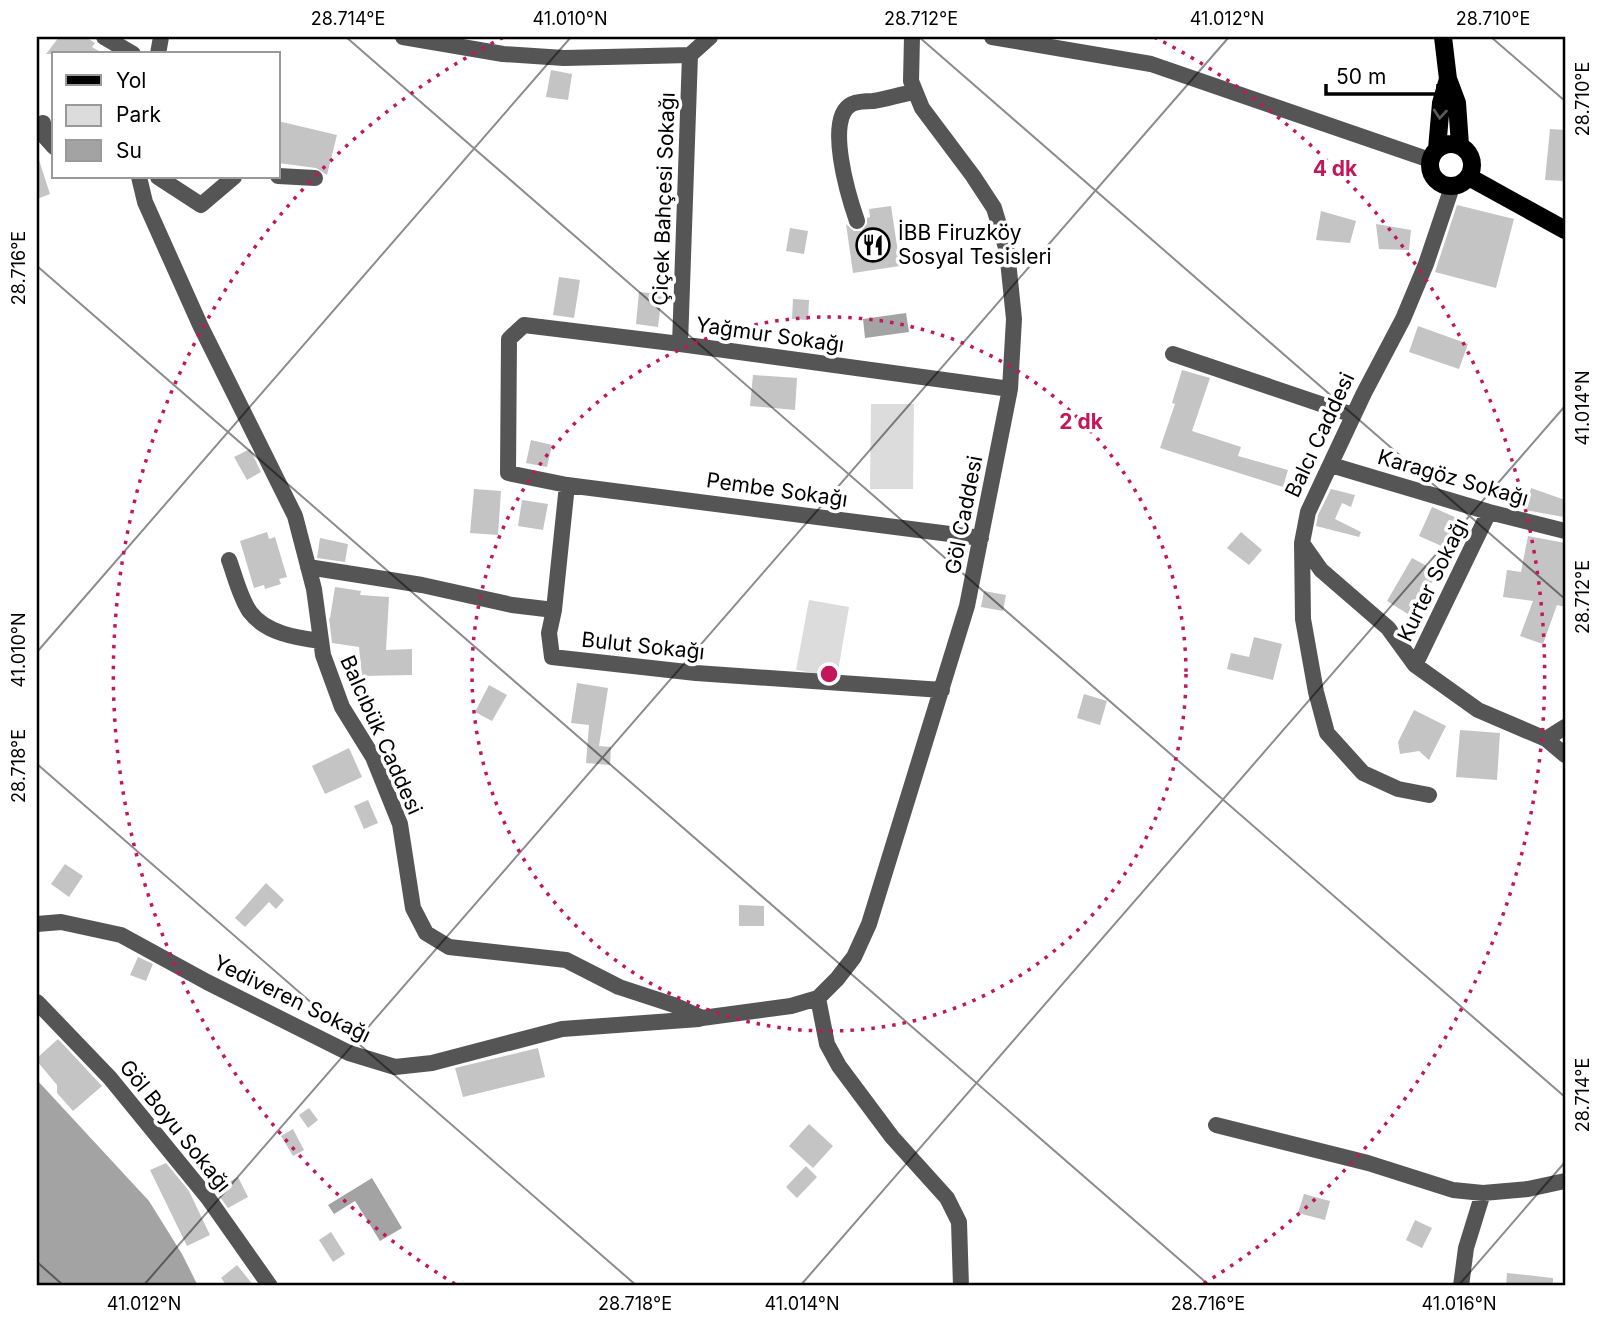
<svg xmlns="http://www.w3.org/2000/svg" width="1602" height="1323" viewBox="0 0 1602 1323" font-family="Inter,sans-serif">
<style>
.green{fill:#dcdcdc}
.water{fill:#a3a3a3}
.building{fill:#c4c4c4}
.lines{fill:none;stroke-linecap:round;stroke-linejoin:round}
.minor{stroke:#555;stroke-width:16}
.major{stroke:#000;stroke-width:18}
.oneway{stroke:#595959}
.ticks{fill:none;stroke:#000;stroke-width:2;stroke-opacity:0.45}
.ring{fill:none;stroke:#c2185b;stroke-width:3.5;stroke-dasharray:3.5 7}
.labels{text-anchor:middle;stroke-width:7;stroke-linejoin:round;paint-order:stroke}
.street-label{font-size:21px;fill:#000;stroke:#fff}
.poi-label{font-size:21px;fill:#000;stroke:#fff;text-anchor:start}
.centre{fill:#c2185b;stroke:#fff;stroke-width:3.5}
.ring-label{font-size:21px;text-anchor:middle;font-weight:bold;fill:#c2185b;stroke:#fff;stroke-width:7;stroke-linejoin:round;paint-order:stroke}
.neatline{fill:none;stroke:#000;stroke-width:2.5}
.ticks-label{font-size:18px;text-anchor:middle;fill:#000}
</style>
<rect width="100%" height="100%" fill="#fff"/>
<path class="green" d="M871,404H914L913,489H870Z
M809,600L849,607L837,677L796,670Z"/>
<path class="water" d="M906,313L909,332L865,338L863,319Z
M37,1080L149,1201L182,1254L198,1286H37Z
M372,1178L402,1228L380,1241L355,1201L334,1214L328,1205Z"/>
<path class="building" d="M59,37H86L95,43L92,47L104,54H46Z
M551,70L572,74L568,100L546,97Z
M278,121L337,135L327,175L316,168L278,163Z
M1550,129L1565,130V181L1545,180Z
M37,160H39L50,194L37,199Z
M1457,205L1514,219L1496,288L1435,272Z
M891,206L900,266L853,273L846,224L854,231H861L867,224V218L870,217L869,209Z
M1321,211L1356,221L1350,243L1316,240Z
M1376,224L1411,230L1409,250L1379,249Z
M790,228L808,231L804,254L786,251Z
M559,277L580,280L574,318L553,315Z
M639,292L662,294L658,327L636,324Z
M793,299L809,300L808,320L792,319Z
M1418,326L1468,344L1459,369L1409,352Z
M1182,370L1210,378L1192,431L1241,447L1238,456L1288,470L1283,487L1160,448L1175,404L1172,403Z
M753,375L797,378L795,410L750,406Z
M531,440L552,445L547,467L526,463Z
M250,449L261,472L247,480L234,457Z
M1531,488L1565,500L1564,517L1525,510Z
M474,489L501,491L498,535L470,533Z
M1331,489L1355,495L1351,507L1342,503L1335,519L1361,532L1359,537L1316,526L1318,515Z
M522,500L548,504L543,530L518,526Z
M1432,507L1466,522L1446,548L1419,536Z
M267,532L269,539L275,537L287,577L279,579L281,584L265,589L264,585L254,588L240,541Z
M1241,532L1262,550L1249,565L1227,548Z
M1528,536L1565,543V607L1557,605L1543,644L1520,636L1533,601L1503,597L1507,570L1521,572Z
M320,538L348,544L345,562L317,558Z
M1412,558L1438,572L1411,616L1387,601Z
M335,587L361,591L360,595L389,597L386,650L412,649V675L362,676L359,647L332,643L329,618H330Z
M984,591L1006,595L1003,611L981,607Z
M1254,637L1282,644L1273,680L1227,669L1231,653L1249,657Z
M577,683L608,688L599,746L611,747L610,765L586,763L589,725L571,723Z
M489,685L507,695L492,721L475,712Z
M1084,694L1107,701L1100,725L1077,718Z
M1414,710L1446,726L1429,760L1419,751L1400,754L1398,742Z
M1460,730L1500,733L1497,780L1456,777Z
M349,748L362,777L325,794L312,766Z
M368,800L378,823L364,829L354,806Z
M65,864L83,876L69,897L51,884Z
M266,883L284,900L276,909L269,902L245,927L235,918Z
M739,905L764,906V926H739Z
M138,957L153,964L146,981L130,975Z
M58,1039L102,1086L73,1111L57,1093V1085L37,1061V1058Z
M538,1048L545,1077L463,1097L455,1068Z
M309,1108L318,1120L308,1128L299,1115Z
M809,1124L833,1146L813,1168L789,1146Z
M293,1129L304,1150L293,1156L281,1136Z
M166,1163L189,1191L210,1235L187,1246L150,1170Z
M806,1166L817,1177L797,1198L786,1187Z
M238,1177L248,1197L228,1208L215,1190Z
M1304,1194L1330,1201L1325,1220L1298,1213Z
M1415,1220L1432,1228L1422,1248L1406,1240Z
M331,1232L345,1254L333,1262L319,1240Z
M237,1265L254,1286H227L221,1278Z
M1507,1273L1553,1278V1286H1506Z"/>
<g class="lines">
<path class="minor" d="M104,37L133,54
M403,37L503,54L564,58L690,55L710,37
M992,37L1151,64L1430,160
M158,54L161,37
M43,123L45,137L54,147
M278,176L315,178
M139,177L145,202L201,327L295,516L314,589L323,655L342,707L373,757L400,824L413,908L426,933L449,947L566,960L619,987L674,1005L702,1018L791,1006L818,998L837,979L854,957L869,924L967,606L1010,389L1014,319L1007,251L994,208L973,176L922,108L911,81L912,37
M158,177L201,205L234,177
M1452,187L1426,264L1403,319L1364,393L1308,512L1302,543L1321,570L1388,628L1415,665L1478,710L1546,739L1565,755
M857,221C849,198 824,117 852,104C859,101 866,101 873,101C887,99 901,94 915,92
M680,344L690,55
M1173,354L1353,415
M1331,465L1489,512L1565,531
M981,538L567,485L508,473L509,339L524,325L680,344L1010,389
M1302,543L1303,619L1316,692L1327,733L1363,773L1398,789L1429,795
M229,560C235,576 240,598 250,612C266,633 296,638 321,641
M308,567L422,585L512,605L554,610L549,633L552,657L696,673L942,690
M554,610L567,485
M1415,665L1489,512
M1546,739L1565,727
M37,924L61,922L121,935L207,982L349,1053L395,1067L432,1063L562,1029L699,1019
M818,998L827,1044L839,1066L892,1137L947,1198L959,1222L961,1286
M37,1002L110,1078L208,1198L270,1286
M1216,1125L1368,1163L1453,1190L1483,1193L1528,1189L1565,1181
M1461,1286L1466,1248L1483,1193"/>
<path class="major" d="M1443,37L1448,79L1457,103L1460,145
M1430 165a21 21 0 1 1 42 0a21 21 0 1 1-42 0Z
M1437,149L1441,103L1448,79
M1469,177L1565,230"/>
</g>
<defs><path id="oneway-chevron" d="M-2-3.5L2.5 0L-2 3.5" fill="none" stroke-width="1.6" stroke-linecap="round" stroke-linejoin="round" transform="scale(1.75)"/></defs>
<use class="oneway" href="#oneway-chevron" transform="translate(1440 114) rotate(95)"/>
<path class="ticks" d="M346,37L1565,1097M919,37L1565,599M1491,37L1565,101M37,266L1210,1286M37,652L571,37M37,764L637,1286M37,1262L64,1286M143,1286L1229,37M800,1286L1565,406M1458,1286L1565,1162"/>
<g class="ring">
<circle cx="829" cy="674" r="357"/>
<path d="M455 1284A715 715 0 0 1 504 37M1154 37A715 715 0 0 1 1203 1284"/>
</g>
<defs>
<symbol id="restaurant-ring" viewBox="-11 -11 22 22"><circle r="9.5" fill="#fff" stroke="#000" stroke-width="1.5"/><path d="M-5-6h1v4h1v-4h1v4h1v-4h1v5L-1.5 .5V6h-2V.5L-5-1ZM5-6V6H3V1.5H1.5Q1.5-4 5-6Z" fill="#000"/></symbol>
</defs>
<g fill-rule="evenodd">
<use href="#restaurant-ring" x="854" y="226" width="38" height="38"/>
</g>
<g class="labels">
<g class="street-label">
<text transform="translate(664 199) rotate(-88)" y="7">Çiçek Bahçesi Sokağı</text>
<text transform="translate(770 335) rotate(8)" y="7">Yağmur Sokağı</text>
<text transform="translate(1320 435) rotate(-65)" y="7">Balcı Caddesi</text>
<text transform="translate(1453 478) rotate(16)" y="7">Karagöz Sokağı</text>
<text transform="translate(777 490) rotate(8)" y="7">Pembe Sokağı</text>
<text transform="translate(964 515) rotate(-79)" y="7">Göl Caddesi</text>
<text transform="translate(1433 580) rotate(-64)" y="7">Kurter Sokağı</text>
<text transform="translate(643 646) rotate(6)" y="7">Bulut Sokağı</text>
<text transform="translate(381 735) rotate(66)" y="7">Balcıbük Caddesi</text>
<text transform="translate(292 999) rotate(26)" y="7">Yediveren Sokağı</text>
<text transform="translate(175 1126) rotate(51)" y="7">Göl Boyu Sokağı</text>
</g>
<g class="poi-label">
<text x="898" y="240">İBB Firuzköy<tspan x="898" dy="24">Sosyal Tesisleri</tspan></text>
</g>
</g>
<circle cx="829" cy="674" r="10" class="centre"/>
<g class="ring-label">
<text x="1335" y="176">4 dk</text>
<text x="1081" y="429">2 dk</text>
</g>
<rect width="1602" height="1323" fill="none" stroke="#ffffff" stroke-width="77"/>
<rect x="52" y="52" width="228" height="126" fill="#ffffff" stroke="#999999" stroke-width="2"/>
<rect x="66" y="75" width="35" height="10" fill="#000000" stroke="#999999" stroke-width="2"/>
<text x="116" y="88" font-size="21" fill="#000000">Yol</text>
<rect x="66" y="105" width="35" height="21" fill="#dcdcdc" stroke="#999999" stroke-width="2"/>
<text x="116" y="122" font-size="21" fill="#000000">Park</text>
<rect x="66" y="140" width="35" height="21" fill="#a3a3a3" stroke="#999999" stroke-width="2"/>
<text x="116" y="158" font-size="21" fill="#000000">Su</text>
<path d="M1326 84v10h112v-10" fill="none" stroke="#000000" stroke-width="3.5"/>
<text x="1336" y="84" font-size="21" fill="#000000" stroke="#ffffff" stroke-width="5" paint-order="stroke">50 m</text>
<rect x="38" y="38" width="1526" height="1246" class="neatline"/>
<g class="ticks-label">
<text x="348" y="25">28.714°E</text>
<text x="570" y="25">41.010°N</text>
<text x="921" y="25">28.712°E</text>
<text x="1227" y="25">41.012°N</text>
<text x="1493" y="25">28.710°E</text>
<text transform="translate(1583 99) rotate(-90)" y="6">28.710°E</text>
<text transform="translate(19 268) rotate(-90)" y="6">28.716°E</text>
<text transform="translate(1583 408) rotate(-90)" y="6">41.014°N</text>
<text transform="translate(1583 597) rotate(-90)" y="6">28.712°E</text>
<text transform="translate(19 650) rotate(-90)" y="6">41.010°N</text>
<text transform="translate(19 766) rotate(-90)" y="6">28.718°E</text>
<text transform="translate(1583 1095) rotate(-90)" y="6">28.714°E</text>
<text x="144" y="1310">41.012°N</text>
<text x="635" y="1310">28.718°E</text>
<text x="802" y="1310">41.014°N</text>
<text x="1208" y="1310">28.716°E</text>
<text x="1459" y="1310">41.016°N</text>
</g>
</svg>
